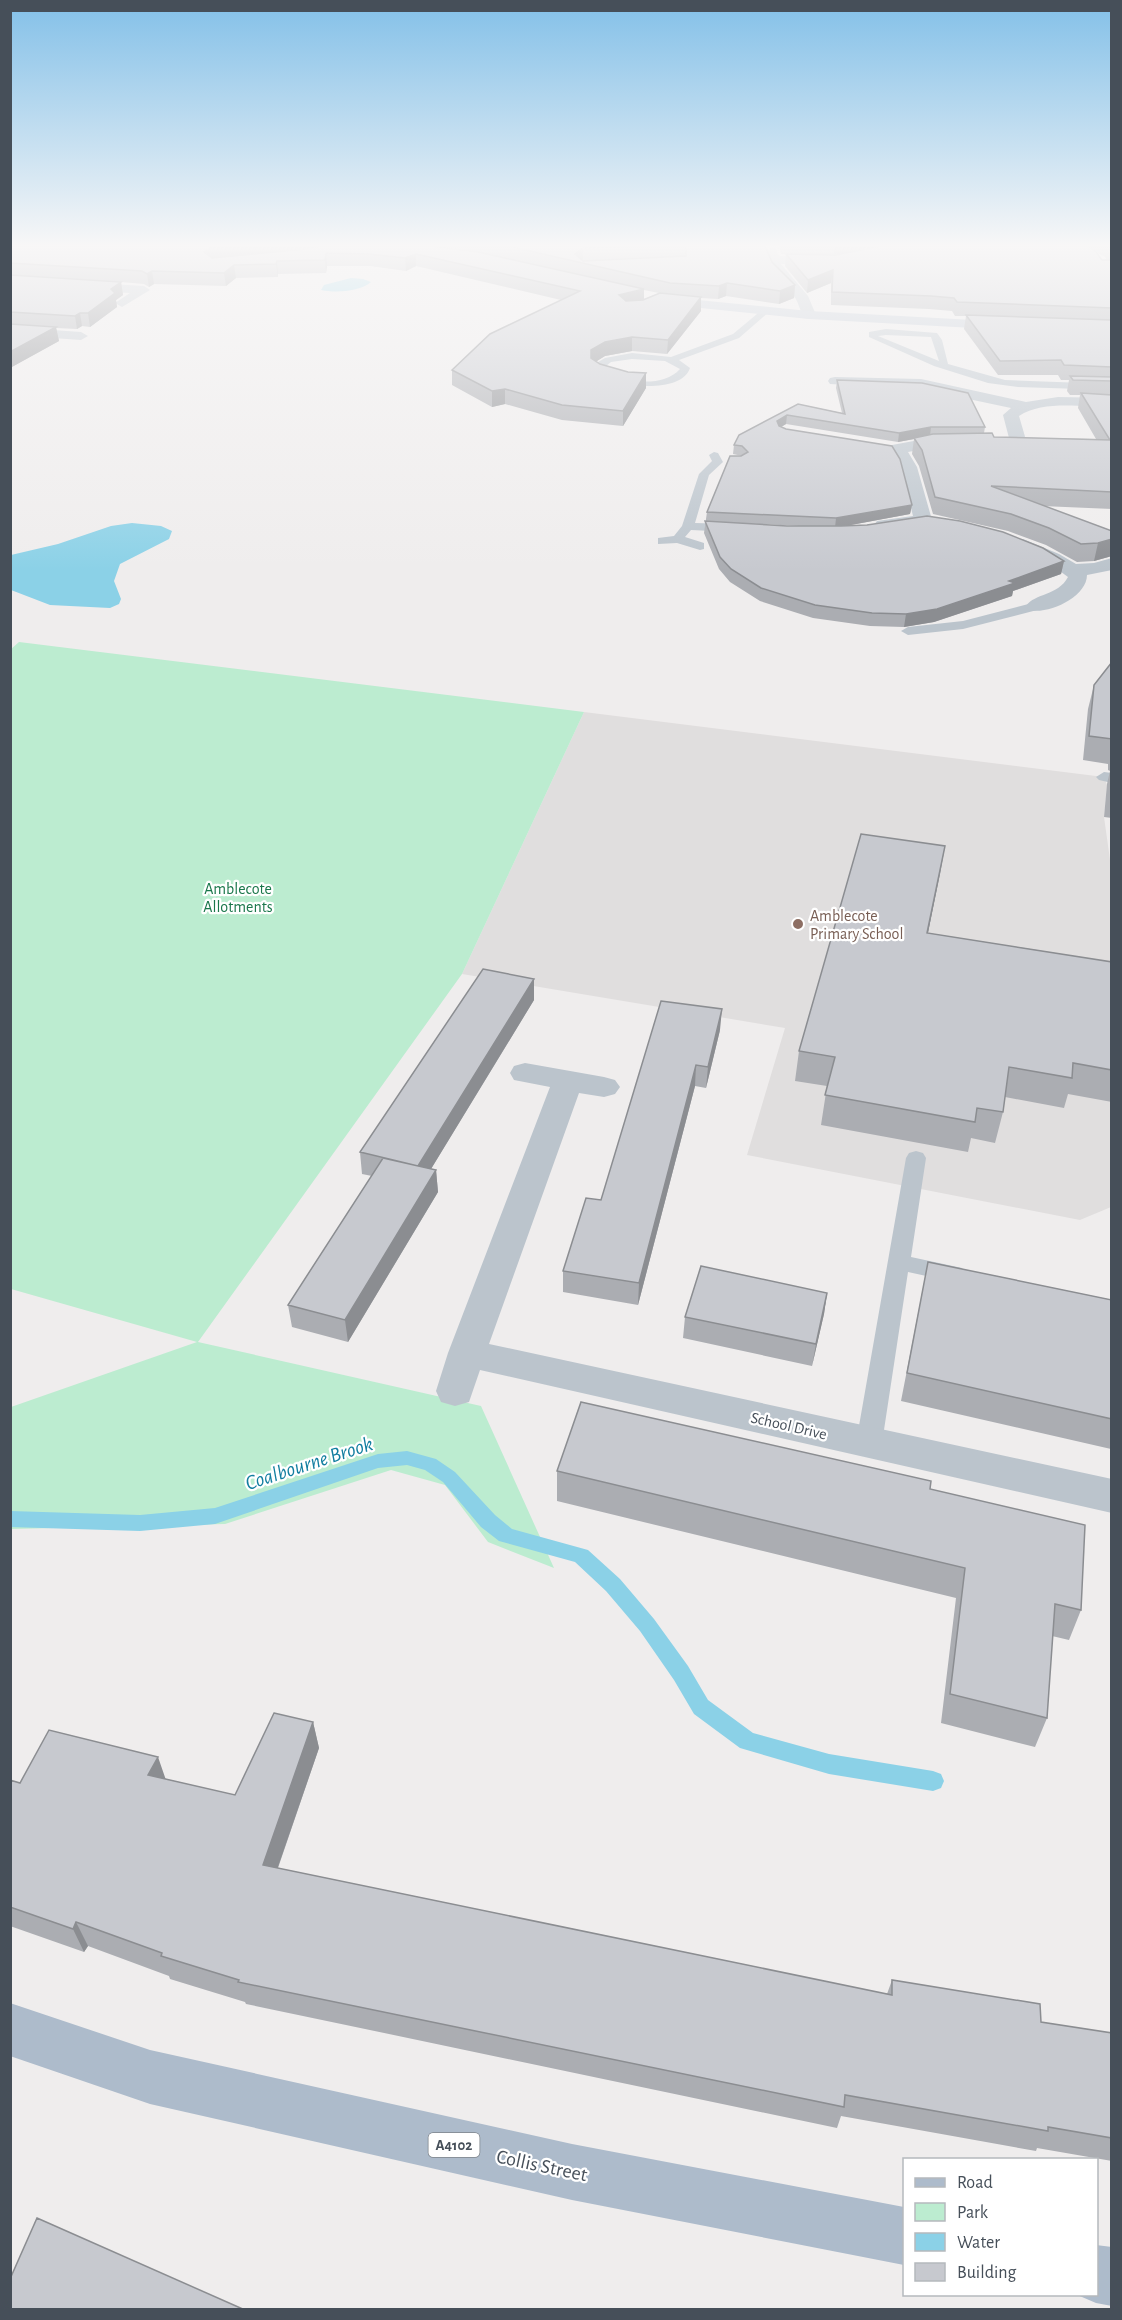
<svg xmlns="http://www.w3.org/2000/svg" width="1122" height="2320" viewBox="0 0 1122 2320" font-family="'Alegreya Sans',sans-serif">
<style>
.education{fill:#e0dede}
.green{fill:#bcecd0}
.water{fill:#8bd1e7}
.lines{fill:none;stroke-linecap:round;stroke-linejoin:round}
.stream{fill:#8bd1e7;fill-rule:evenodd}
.lane{fill:#bbc4cc;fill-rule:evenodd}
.street{fill:#bbc4cc;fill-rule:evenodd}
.secondary{fill:#bec7d3;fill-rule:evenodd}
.primary{fill:#adbbcb;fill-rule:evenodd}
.wall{fill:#abadb2;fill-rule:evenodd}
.shaded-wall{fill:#8b8d91}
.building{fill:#c7c9cf;stroke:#8b8d91;stroke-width:1.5}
.education-dot{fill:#8d6e63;stroke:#fff;stroke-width:2}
.labels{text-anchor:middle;stroke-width:4.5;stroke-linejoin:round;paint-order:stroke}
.shield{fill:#fff;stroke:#7e848b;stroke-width:1.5}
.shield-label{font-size:15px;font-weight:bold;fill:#464f59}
.park-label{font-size:16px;fill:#1a774b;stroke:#fff}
.education-label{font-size:16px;fill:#785e54;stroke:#fff;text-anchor:start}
.street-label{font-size:16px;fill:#464f59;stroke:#fff}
.near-street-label{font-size:20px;fill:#464f59;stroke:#fff}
.near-water-label{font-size:21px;font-style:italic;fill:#127ea0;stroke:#fff}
</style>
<rect width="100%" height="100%" fill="#efeded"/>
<path class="education" d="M584,712L1104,777L1107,785L1104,817L1112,874L1111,1207L1080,1220L747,1155L785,1028L462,974Z"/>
<path class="green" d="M19,642L584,712L462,974L198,1342L481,1406L554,1568L488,1542L445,1485L391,1470L225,1524L11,1529V1407L197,1342L11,1289L10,650Z"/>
<path class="water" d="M351,278L363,279L371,282C359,292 335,293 321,290L324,285Z
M132,523L161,526L172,531L169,539L120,564L114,581L121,599L119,604L110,608L50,605L11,590V555L58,544L111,526Z"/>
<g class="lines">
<path class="stream" d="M407,1451L436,1459L455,1472L495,1515L512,1529L588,1550L620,1579L654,1619L688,1666L708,1700L753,1733L829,1754L933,1771L941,1774L944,1781L941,1788L933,1791L829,1774L740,1748L694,1714L674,1680L640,1631L606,1591L575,1562L499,1541L481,1527L443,1482L425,1470L407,1465L378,1468L215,1524L140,1531L10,1527V1511L140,1515L215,1508L378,1454Z"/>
<path class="lane" d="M763,309L770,311L739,338L679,360L690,368C681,396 609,387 592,371L593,365L605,358L632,353L671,357L733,334ZM632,359L665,361L680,369C662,389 622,382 601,370L611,362Z
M886,329L937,333L942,340L948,364L1005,380L1112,384V390L1018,387L988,383L934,366L869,337V332ZM886,335L931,337L939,361L878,336Z
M714,452L718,453L723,462L709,475L695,523L733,524L739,528L733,532L691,530L685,537L704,543V549L700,550L677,543L658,544V538L674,536L682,526L699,474L712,461L709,455Z
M1036,602L1042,606L1041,609L963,629L908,635L901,631L908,627L963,621Z
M1104,772L1112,773V783L1099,780L1096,777Z
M916,1151L923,1153L926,1158L911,1257L962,1268L965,1274L962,1280L954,1282L908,1272L882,1443L878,1450L869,1453L860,1450L856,1443L906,1158L909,1153Z"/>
<path class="street" d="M892,246H916L910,250L834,265L781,264L808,296L816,315L809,319L804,318C800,311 799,303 794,296C783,280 771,271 766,252L772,248L776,249L779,256L834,257Z
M10,278L144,286L150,290L122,307L115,303L130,293L10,286Z
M10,327L81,332L88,336L81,340L10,335Z
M835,377L921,379L1026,402L1058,397L1112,398V408C1083,407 1044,400 1019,416L1026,440L1024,443L1012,448H930L908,452L917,467L932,520L929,524L923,525L883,530L877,529L874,525L877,521L913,516L901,467L890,449L892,445L930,438H1009L1003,415L1011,408L921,389L830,384L828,381L830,378Z
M1023,539L1059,554L1076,564L1094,563L1112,558V570L1087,575C1087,597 1048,615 1029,610L1026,606C1035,593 1058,596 1068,577L1053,566L1016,549L1014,545L1016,541Z
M525,1063L604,1077L615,1080L620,1087L615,1094L604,1097L579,1093L489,1344L1112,1479V1513L480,1370L469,1402L455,1406L441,1402L436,1391L448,1353L550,1087L514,1080L510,1073L514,1066Z"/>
<path class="secondary" d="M657,296L809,311L1010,322L1017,326L1010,330L809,319L652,303L650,300Z"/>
<path class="primary" d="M10,2003L150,2050L572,2144L904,2207V2265L572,2200L150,2104L10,2056Z
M1096,2245L1112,2247V2306L1096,2303L1075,2294H1096Z"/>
</g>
<path class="wall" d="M10,246H765L772,262L795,285L794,298L779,304L726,296L718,299L701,298V311L667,354L632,351L605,356L596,361L600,364L628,372L646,373V388L623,426L562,420L505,404L492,407L452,385V370L561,300L416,266L406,271L370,266H327L326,273L278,274V277L236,278L226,286L154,284L149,287L144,284L121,282L123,295L116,300L117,307L90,327L82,326L77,329L56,328L59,341L10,368ZM644,290L659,293L644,299Z
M779,246H1112V509L1042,506L1112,531V556L1094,561L1077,562L1046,545L1008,531L933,514L919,466L912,454L914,439L898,442L786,424L781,427L912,505L910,514L845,526L1064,561L1061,574L1013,591L1012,596L934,622L904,627L870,626L813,618L760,601L730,582L719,569L704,533L707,512L742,456L733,454L734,445L798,404L842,413L836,388L837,380L985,427L984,433L994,437L1096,439L1078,408L1080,395H1070L1067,391L1069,380H1061L1058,375H998L964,329L966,316H955L952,311L929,309L831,305V283L807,293L785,266L786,254H781ZM1096,252L1105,257L1107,260H1102ZM740,523L799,526H787Z
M1112,662V818L1104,817L1107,784L1110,771L1108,770V764L1083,760L1088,709L1094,685Z
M945,846L928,933L1112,962V1102L1068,1094L1064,1108L1005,1097L1003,1112L995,1143L971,1138L968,1152L821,1125L827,1086L795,1081L799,1051Z
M534,979V1000L431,1169L436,1170L438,1192L348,1342L292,1327L288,1305L372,1176L362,1174L360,1152Z
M720,1030L706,1088L695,1086L638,1305L563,1292V1271L601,1200Z
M928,1262L1112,1300V1446L1111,1449L901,1401Z
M827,1293L824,1314L812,1366L683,1338L685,1317Z
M557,1471L930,1489L1081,1610L1069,1640L1052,1636L1047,1718L1035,1747L941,1723L956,1598L557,1501Z
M313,1722L319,1748L278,1868L887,1994L892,1980L1041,2022L1112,2033V2161L1037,2148L1036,2151L841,2116L837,2128L246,2004L245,2002L170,1979L169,1976L88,1946L84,1952L10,1926V1780L20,1783L166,1779L235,1795Z"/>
<path class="shaded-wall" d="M212,246H321L280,254L206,265L204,252Z
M835,246H880L834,255Z
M583,248V261L575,254Z
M326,253L327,266L326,273L325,260Z
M416,254V266L406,271L405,258Z
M277,261L278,274V277L276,264Z
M234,265L236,278L226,286L224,273Z
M833,270L831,283L807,293L808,280Z
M152,271L154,284L149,287L147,274Z
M121,282L123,295L116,300L117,307L90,327L88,313L111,289Z
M727,283L726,296L718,299L719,286Z
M795,285L794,298L779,304L780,291Z
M644,289V303L619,309V295Z
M701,297V311L667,354L668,340Z
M80,313L82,326L77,329L75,316Z
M56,327L59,341L10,368V352Z
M632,337V351L605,356L591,365V350L605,342Z
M646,373V388L623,426V411Z
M505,389V404L492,407V391Z
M787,415L786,424L776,430L777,421Z
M931,427L930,436L898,442L899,433Z
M912,505L910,514L835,528L836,518Z
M1112,539V556L1094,561L1098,543Z
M1064,561L1061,574L1013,591L1012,596L934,622L904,627L906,614L1009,581Z
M945,846L940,874L922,962L927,933Z
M534,979V1000L420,1187L418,1166Z
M722,1009L720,1030L706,1088L708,1067Z
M696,1065L695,1086L638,1305L639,1283Z
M436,1170L438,1192L348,1342L345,1320Z
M827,1293L824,1314L812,1366L816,1344Z
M313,1722L319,1748L270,1890L263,1865Z
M158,1757L167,1783L148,1775Z
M76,1922L88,1946L84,1952L73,1929Z"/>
<path class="building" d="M10,246H212L204,252L212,258L306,249L320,246H431L478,252L644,289L619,295L626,301L643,300L660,293L701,297L668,340L632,337L605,342L591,350V358L600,364L628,372L646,373L623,411L562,405L505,389L492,391L452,370L490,334L580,291L416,254L405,258L369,254L326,253L325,260L277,261L276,264L234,265L224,273L152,271L147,274L142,271L10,263Z
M508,246H660L583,248L575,254L583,261L686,256V247L682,246H765L772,262L795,285L780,291L727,283L719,286L670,283Z
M881,246H1087L1096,252L1102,260H1112V308L957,302L954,298L931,296L832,292L833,270L808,280L786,254L836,255Z
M10,275L121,282L111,289L115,293L88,313H80L75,316L10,312Z
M966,315L1112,320V367L1064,365L1061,360L1000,361Z
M10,324L56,327L10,352Z
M1070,376L1112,377V381L1073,380Z
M837,380L922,383L968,393L985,427H931L899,433L787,415L777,421L779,426L786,429L892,446L900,459L912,505L836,518L707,512L730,456H741L748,452L742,446L734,445L739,435L798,404L845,414Z
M1081,393L1112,395V492L991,486L1112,531V539L1098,543L1081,544L1049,528L1011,514L935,497L922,450L914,438L933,434L992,433L994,437L1110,440Z
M927,516L960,521L1003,532L1043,548L1064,561L1009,581L1015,583L937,609L906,614L872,613L815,605L761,588L731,569L720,557L705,521L787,526H841L867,525Z
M1112,662V739L1089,736L1094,685Z
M861,834L945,846L927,933L1112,962V1070L1073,1063L1072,1078L1009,1067L1003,1112L977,1108L975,1122L825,1095L835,1057L799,1051Z
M483,969L534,979L418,1166L360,1152Z
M661,1001L722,1009L708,1067L696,1065L639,1283L563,1271L586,1198L601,1200Z
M383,1158L436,1170L345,1320L288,1305Z
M928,1262L1112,1300V1419L907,1373Z
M701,1266L827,1293L816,1344L685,1317Z
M581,1402L931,1481L930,1489L1085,1525L1081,1610L1055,1604L1047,1718L950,1694L965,1568L557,1471Z
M274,1713L313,1722L263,1865L892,1995V1980L1040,2004L1041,2022L1112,2033V2138L1048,2127V2131L845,2095L844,2107L238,1982L239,1980L161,1956L162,1953L76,1922L73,1929L10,1907V1780L20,1783L49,1730L158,1757L148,1775L235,1795Z
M37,2218L245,2310H10V2279Z"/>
<linearGradient id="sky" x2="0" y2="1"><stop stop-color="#83c0e8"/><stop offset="0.43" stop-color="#f8f7f7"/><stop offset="1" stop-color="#f8f7f7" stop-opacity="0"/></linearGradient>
<rect width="1122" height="571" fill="url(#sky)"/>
<circle class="education-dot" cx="798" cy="924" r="6"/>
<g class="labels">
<rect class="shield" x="428.5" y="2133" width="51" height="24" rx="4.5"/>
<g class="shield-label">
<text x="454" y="2150">A4102</text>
</g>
<g class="park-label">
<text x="238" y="894">Amblecote<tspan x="238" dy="18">Allotments</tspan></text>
</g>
<g class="education-label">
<text x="810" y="921">Amblecote<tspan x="810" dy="18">Primary School</tspan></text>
</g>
<g class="street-label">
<text transform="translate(789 1425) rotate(13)" y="6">School Drive</text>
</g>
<g class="near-street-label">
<text transform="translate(542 2165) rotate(12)" y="7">Collis Street</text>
</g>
<g class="near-water-label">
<text transform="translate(309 1463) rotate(-18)" y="7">Coalbourne Brook</text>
</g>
</g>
<rect width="1122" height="2320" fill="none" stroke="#464f59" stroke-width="24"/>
<rect x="903" y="2158" width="195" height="138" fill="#ffffff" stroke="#b5b9bd" stroke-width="1.5"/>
<rect x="915" y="2178" width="30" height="9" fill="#adbbcb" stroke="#b5b9bd" stroke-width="1.5"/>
<text x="957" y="2188" font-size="18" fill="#464f59">Road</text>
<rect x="915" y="2203" width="30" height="18" fill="#bcecd0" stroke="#b5b9bd" stroke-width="1.5"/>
<text x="957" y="2218" font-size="18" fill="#464f59">Park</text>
<rect x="915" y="2233" width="30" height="18" fill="#8bd1e7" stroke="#b5b9bd" stroke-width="1.5"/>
<text x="957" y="2248" font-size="18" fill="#464f59">Water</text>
<rect x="915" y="2263" width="30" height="18" fill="#c7c9cf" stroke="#b5b9bd" stroke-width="1.5"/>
<text x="957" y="2278" font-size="18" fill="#464f59">Building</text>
</svg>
